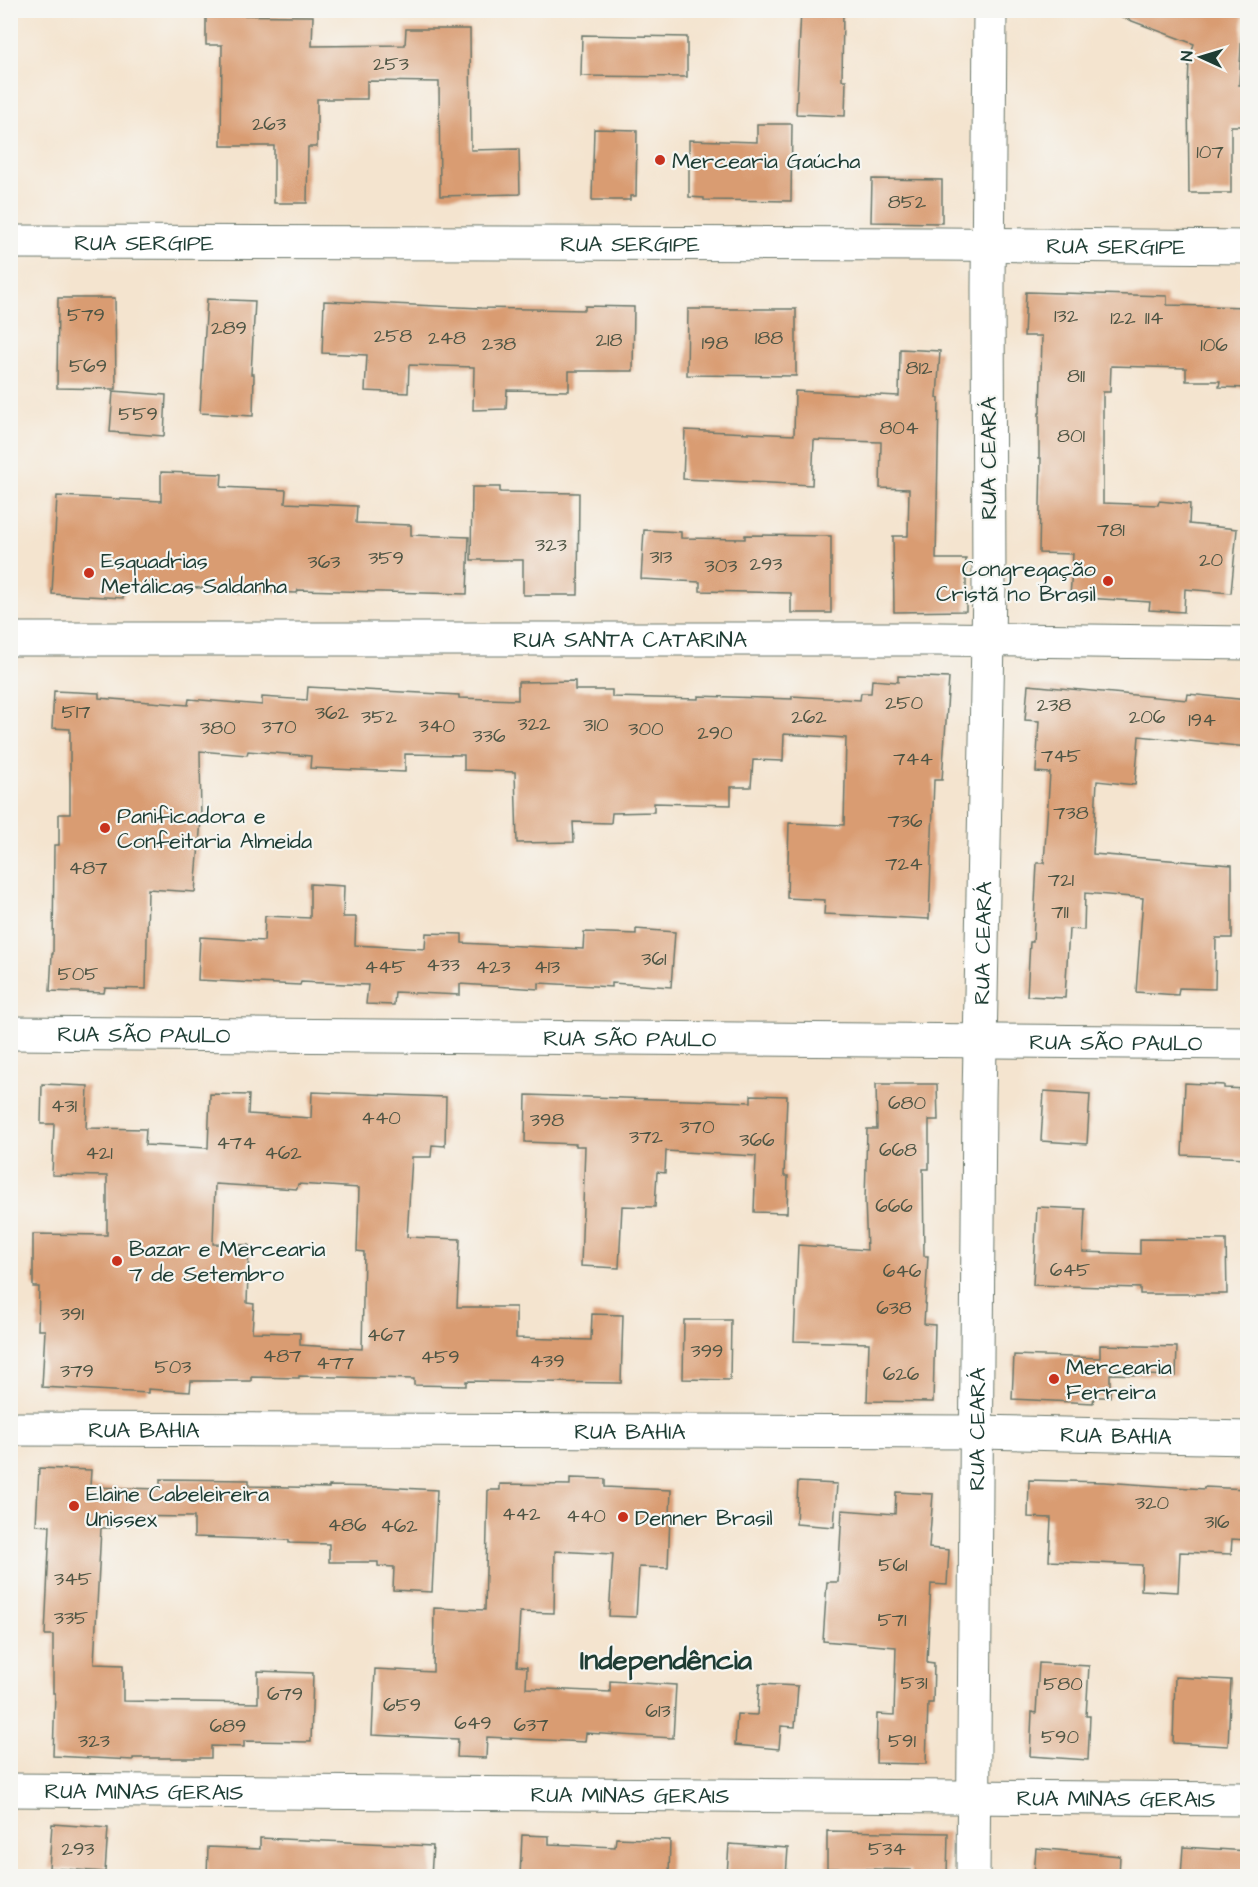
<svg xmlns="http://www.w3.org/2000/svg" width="1258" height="1887" viewBox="0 0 1258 1887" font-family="'Architects Daughter',sans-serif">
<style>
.building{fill:#d99c72;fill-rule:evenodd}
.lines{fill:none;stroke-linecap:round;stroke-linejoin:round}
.minor-casing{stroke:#6a776a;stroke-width:35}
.minor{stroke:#fff;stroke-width:33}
.poi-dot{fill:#c8321e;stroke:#f6f6f2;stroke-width:2}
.labels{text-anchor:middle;stroke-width:4.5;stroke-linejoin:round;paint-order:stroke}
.number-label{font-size:20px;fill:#4e5544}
.poi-label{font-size:22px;fill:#1f3d34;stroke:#f6f6f2;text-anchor:start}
.street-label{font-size:22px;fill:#1f3d34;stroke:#f6f6f2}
.district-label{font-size:28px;font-weight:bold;fill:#1f3d34;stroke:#f6f6f2}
</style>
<rect width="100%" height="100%" fill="#f6f6f2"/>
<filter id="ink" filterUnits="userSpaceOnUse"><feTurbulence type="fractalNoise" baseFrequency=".0167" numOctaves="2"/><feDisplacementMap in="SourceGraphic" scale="12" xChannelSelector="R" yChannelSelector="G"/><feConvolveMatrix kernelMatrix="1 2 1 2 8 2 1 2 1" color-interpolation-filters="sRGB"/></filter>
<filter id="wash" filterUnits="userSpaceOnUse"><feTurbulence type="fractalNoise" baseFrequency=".008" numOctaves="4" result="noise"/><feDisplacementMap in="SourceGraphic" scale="24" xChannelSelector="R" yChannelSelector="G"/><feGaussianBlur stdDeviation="1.35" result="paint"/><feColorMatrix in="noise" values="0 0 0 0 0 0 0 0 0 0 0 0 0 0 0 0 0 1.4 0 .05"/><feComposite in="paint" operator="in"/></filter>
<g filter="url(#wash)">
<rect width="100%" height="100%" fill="#f4e4cf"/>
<g id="blocks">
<path class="building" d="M801,10H843L842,80H846L845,116L796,114Z
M1113,10H1243L1239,85H1248V126H1231V193H1189L1188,88L1189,61L1194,44L1113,14Z
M206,15L313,16L312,46L405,45L406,29H470L471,150L519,149L520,194L440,196L439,82L367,81V99H317V147H308L307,203H274V146H221L222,45H206Z
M582,35L687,37V77L581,76Z
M757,124H792L791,201L704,200V198L689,197V140L757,142Z
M594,129L637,130L636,196H630V200H592Z
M872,179L942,180V223L871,222Z
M1026,292L1167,296V305L1248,307V388L1219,387L1220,381H1186V368L1111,366L1110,392H1103V503L1158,505L1159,501L1190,504L1189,524L1237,529L1231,593L1185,589L1184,612L1149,610L1150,602L1070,597L1073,554L1039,553L1041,458H1039V413H1040L1042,336H1024Z
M58,298H115L116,389L57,388Z
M207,299L255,301L251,374H254L253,416L200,413Z
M324,301L481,308L585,310V306L634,307L633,371H569V391L507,390L506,409L473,410L474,367L409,365L408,393L365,391L367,355L322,353Z
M688,309H796V376L687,375Z
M900,349L940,351L937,398H939L936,559H966V611L894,612L893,536H908L909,489L880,488L881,442L814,440L812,485L683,479L685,430L794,435L795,391L899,396Z
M113,391L166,395L164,436L110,432Z
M161,472L222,474L221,487L286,490L285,503L357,506L356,523L411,525V535L469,537L467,594L298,590L297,593L239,591V593L205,592V588L124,586L123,598L52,594L57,496L161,501Z
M472,487H500V492L579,493L578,595H523V560H471Z
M644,530L681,532V538L745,539V535L831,536V613H791V593L700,591V582L641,579Z
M898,676L949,678L942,780H934L929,919L824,914L825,900L787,898L789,823L844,825L846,738L784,734L783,761L753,760L751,787H731V805L654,803V812L612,813L611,823L573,822L574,842L517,843L515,772L464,770V755L405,754V772L310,768L311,756L248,751L247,755L200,751L201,820L195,892L148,889L146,989L105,988L104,993L50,991L52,954H53L54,845H59V814H70V729L52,728L54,691L99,693V698L188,705L189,699L262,705V697L307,700L308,687L459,695V698L518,700V682L575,681V690H612V697L698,699V696L792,699V696L860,700L861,693H871L872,680L898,682Z
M1028,685L1187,700L1188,694L1248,700V747L1139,736L1135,785L1097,781L1093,854L1232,865V938H1216L1215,989L1179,988L1178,995L1136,992L1143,898L1085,893L1084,930L1069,929L1065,998L1027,996L1030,942H1033L1037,863H1044L1050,773L1036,772L1039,721L1025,720Z
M310,884L344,886L343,917H356L355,945L425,949L426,933L462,934V943L583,949L584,932L636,934V929L675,932L671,987L612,983V987L539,983V989L460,984V995L395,992L394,1005L366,1004L368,985L301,982L300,985L198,980L200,937L264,941L265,916L310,918Z
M1185,1083L1224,1085V1088L1248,1089V1158L1182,1155Z
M42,1084L88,1086L86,1128L146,1129L145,1145L208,1148L210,1094L249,1095L248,1114L311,1118L312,1092L446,1097L445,1146L432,1145L431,1157H412L407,1237L460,1239L457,1307H516V1338L591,1340L592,1314L623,1315L621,1383L466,1381V1386L414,1385V1379L299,1376V1378L251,1377V1381H191L190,1392L148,1389V1393L42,1387L45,1330H38L39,1287H33V1234L107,1235V1176L52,1175L54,1124H41ZM215,1184L297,1189L298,1184L359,1188L357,1251L364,1252L362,1349L300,1345V1333L252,1332L254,1304L247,1303L249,1245L213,1244Z
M876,1084H937L938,1120H929V1169H923L924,1256H928L924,1324L935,1325L933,1402L867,1401L869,1343L794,1341L798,1245L867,1250L865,1200L867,1129H877Z
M1044,1091L1090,1094L1087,1144L1041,1141Z
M526,1095L751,1102V1095L787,1096L784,1176H788L787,1213L754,1212L756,1156L666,1151L665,1173L657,1172L655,1207L622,1206L619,1268L581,1266L585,1146H576V1144L525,1142Z
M1037,1207L1085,1209L1083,1252L1140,1254V1239L1226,1240L1227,1294H1140V1288L1033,1285Z
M684,1320H731L730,1380L683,1379Z
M1100,1345L1177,1347L1176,1376L1110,1374V1397H1094L1093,1403L1012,1399L1014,1355L1100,1358Z
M39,1468L91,1470L90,1487L160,1489V1479L249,1480V1486L329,1488V1486L383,1487L437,1490L432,1592L393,1590L394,1567L378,1566V1562H329V1544L289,1543V1540L194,1537V1517L110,1516V1528H101L94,1664L123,1665V1701L258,1703V1671L313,1673L311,1742L244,1741V1747L211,1746V1758H133V1760L53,1756L55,1693H53V1635H45L50,1526L36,1525Z
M570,1478L605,1479V1487L671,1490L668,1568L639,1567L636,1617L609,1616L613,1554L555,1551L554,1613L520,1612L517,1666L527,1667L526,1688L610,1692V1681L676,1685L673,1738L586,1733L585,1742L487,1737L486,1758L457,1757L458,1739L372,1735L375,1669L433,1672L434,1608L485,1610L488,1490H500V1484L570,1485Z
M1029,1480L1104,1482L1204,1489V1487L1248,1489V1540L1232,1539L1231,1554L1180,1552L1178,1592L1141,1590L1142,1565L1049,1561L1051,1518L1028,1517Z
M798,1482L837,1484L834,1527L796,1524Z
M896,1492L933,1494L929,1548L949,1550L947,1585L931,1584L927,1662L934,1663L933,1703H928L926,1764L876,1763L877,1714L894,1715L896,1647L823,1641L827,1582H838L842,1510L895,1514Z
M1039,1663L1089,1666L1086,1716H1090L1088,1760L1030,1756L1032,1712L1036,1713Z
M1175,1677L1231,1680L1228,1746L1173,1743Z
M759,1684L798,1686L795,1727L781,1726L779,1749L735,1745L737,1714L757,1715Z
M52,1824L108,1828L105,1872L49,1868Z
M827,1831L948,1833L947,1876H910V1870L827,1868Z
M522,1835L549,1836V1844L615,1847L616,1838L670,1840L669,1876H520Z
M260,1838L433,1846L431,1876H207L208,1847L260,1849Z
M729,1844L788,1848L786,1876H727Z
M1183,1847L1248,1851V1876H1181Z
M1036,1848L1120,1856L1119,1876H1034Z"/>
</g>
</g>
<g filter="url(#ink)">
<use href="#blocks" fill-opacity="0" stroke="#6a776a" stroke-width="1.5"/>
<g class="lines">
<defs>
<g id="minor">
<path id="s1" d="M10,242L941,244L1248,247"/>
<path id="s2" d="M10,639H938L1248,643"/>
<path id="s3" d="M10,1033L1248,1043"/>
<path id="s4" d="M10,1429L977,1432L1248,1438"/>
<path id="s5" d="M10,1790L1248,1799"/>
<path id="s6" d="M973,1876L979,1098L989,588L988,289L990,10"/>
</g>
</defs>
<use href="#minor" class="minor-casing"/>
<use href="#minor" class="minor"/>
</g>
</g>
<g class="poi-dot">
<circle cx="660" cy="160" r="6"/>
<circle cx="89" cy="573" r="6"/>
<circle cx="1108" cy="581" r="6"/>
<circle cx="105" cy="828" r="6"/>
<circle cx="117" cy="1261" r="6"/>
<circle cx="1054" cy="1379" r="6"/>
<circle cx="74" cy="1506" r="6"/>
<circle cx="623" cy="1517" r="6"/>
</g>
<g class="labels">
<g class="number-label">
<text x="391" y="70">253</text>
<text x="269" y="130">263</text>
<text x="1210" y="158">107</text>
<text x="907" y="208">852</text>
<text x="86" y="321">579</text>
<text x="1066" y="322">132</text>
<text x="1123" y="324">122</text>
<text x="1154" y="324">114</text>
<text x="229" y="334">289</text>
<text x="393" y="342">258</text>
<text x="447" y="344">248</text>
<text x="769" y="344">188</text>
<text x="609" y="346">218</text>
<text x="715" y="349">198</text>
<text x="499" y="350">238</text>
<text x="1214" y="351">106</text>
<text x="88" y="372">569</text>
<text x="919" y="374">812</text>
<text x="1076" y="382">811</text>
<text x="138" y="420">559</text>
<text x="899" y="434">804</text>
<text x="1071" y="442">801</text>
<text x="1111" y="536">781</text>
<text x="551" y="551">323</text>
<text x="661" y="563">313</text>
<text x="386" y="564">359</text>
<text x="1211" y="566">20</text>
<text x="324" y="568">363</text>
<text x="766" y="570">293</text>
<text x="721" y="572">303</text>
<text x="904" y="709">250</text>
<text x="1054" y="711">238</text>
<text x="76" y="718">517</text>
<text x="332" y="719">362</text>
<text x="379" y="723">352</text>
<text x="809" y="723">262</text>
<text x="1147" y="723">206</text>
<text x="1202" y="726">194</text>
<text x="534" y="730">322</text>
<text x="596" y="731">310</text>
<text x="437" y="732">340</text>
<text x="279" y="733">370</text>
<text x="218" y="734">380</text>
<text x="646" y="735">300</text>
<text x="715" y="739">290</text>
<text x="489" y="742">336</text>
<text x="1061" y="762">745</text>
<text x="913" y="765">744</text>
<text x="1071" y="819">738</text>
<text x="905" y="827">736</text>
<text x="904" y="870">724</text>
<text x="88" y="874">487</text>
<text x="1061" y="886">721</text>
<text x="1060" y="918">711</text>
<text x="654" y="965">361</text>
<text x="443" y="971">433</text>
<text x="385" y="973">445</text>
<text x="493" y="973">423</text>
<text x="547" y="973">413</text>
<text x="78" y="980">505</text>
<text x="907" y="1109">680</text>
<text x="64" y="1112">431</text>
<text x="381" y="1124">440</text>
<text x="547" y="1126">398</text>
<text x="697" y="1133">370</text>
<text x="646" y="1143">372</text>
<text x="757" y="1146">366</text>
<text x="236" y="1149">474</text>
<text x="898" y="1156">668</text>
<text x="99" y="1159">421</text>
<text x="283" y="1159">462</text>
<text x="894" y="1212">666</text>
<text x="1070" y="1276">645</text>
<text x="902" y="1277">646</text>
<text x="894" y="1314">638</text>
<text x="72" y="1320">391</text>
<text x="386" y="1341">467</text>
<text x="707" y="1357">399</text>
<text x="282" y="1362">487</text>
<text x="440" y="1363">459</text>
<text x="547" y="1367">439</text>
<text x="335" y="1369">477</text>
<text x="173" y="1373">503</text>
<text x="77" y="1377">379</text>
<text x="901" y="1380">626</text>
<text x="1152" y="1509">320</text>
<text x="521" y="1520">442</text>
<text x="586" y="1522">440</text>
<text x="1217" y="1528">316</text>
<text x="347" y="1531">486</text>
<text x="399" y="1532">462</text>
<text x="893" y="1571">561</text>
<text x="73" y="1585">345</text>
<text x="71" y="1624">335</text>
<text x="892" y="1626">571</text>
<text x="914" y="1689">531</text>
<text x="1063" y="1690">580</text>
<text x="285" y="1700">679</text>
<text x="402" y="1711">659</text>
<text x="658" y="1717">613</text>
<text x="473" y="1729">649</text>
<text x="531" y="1731">637</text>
<text x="228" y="1732">689</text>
<text x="1060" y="1743">590</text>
<text x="94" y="1747">323</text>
<text x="902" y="1747">591</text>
<text x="78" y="1855">293</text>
<text x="887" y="1855">534</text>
</g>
<g class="poi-label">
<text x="672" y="168">Mercearia Gaúcha</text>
<text x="101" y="568">Esquadrias<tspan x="101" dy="25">Metálicas Saldanha</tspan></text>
<text x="1096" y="576" text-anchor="end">Congregação<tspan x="1096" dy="25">Cristã no Brasil</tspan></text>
<text x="117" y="823">Panificadora e<tspan x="117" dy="25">Confeitaria Almeida</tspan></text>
<text x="129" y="1256">Bazar e Mercearia<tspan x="129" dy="25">7 de Setembro</tspan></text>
<text x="1066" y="1374">Mercearia<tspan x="1066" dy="25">Ferreira</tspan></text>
<text x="86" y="1501">Elaine Cabeleireira<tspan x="86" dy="25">Unissex</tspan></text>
<text x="635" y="1525">Denner Brasil</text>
</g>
<g class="street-label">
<text dy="8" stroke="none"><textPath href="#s1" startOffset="134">RUA SERGIPE</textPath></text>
<text dy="8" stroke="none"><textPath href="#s1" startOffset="620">RUA SERGIPE</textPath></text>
<text dy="8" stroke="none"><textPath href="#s1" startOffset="1106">RUA SERGIPE</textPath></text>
<text transform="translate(988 458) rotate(-90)" y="8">RUA CEARÁ</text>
<text dy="8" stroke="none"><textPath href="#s2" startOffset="620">RUA SANTA CATARINA</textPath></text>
<text dy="8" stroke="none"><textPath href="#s6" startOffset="933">RUA CEARÁ</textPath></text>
<text dy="8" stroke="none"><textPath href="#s3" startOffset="134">RUA SÃO PAULO</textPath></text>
<text dy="8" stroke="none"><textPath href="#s3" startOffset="620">RUA SÃO PAULO</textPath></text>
<text dy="8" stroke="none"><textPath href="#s3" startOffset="1106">RUA SÃO PAULO</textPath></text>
<text dy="8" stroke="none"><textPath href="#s4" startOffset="134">RUA BAHIA</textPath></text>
<text dy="8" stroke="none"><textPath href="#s6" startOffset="447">RUA CEARÁ</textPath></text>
<text dy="8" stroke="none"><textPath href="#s4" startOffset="620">RUA BAHIA</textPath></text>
<text dy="8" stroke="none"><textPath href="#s4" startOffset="1106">RUA BAHIA</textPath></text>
<text dy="8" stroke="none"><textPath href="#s5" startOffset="134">RUA MINAS GERAIS</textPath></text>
<text dy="8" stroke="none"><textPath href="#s5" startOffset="620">RUA MINAS GERAIS</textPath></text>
<text dy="8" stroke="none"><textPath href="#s5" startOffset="1106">RUA MINAS GERAIS</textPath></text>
</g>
<g class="district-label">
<text x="666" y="1669">Independência</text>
</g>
</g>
<rect width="1258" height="1887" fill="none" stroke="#f6f6f2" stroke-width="36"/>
<g transform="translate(1201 57) rotate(274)" stroke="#f6f6f2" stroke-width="4.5" paint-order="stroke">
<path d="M0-4.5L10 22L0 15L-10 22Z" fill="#1f3d34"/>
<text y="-9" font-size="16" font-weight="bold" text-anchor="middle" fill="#1f3d34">N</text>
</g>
</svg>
